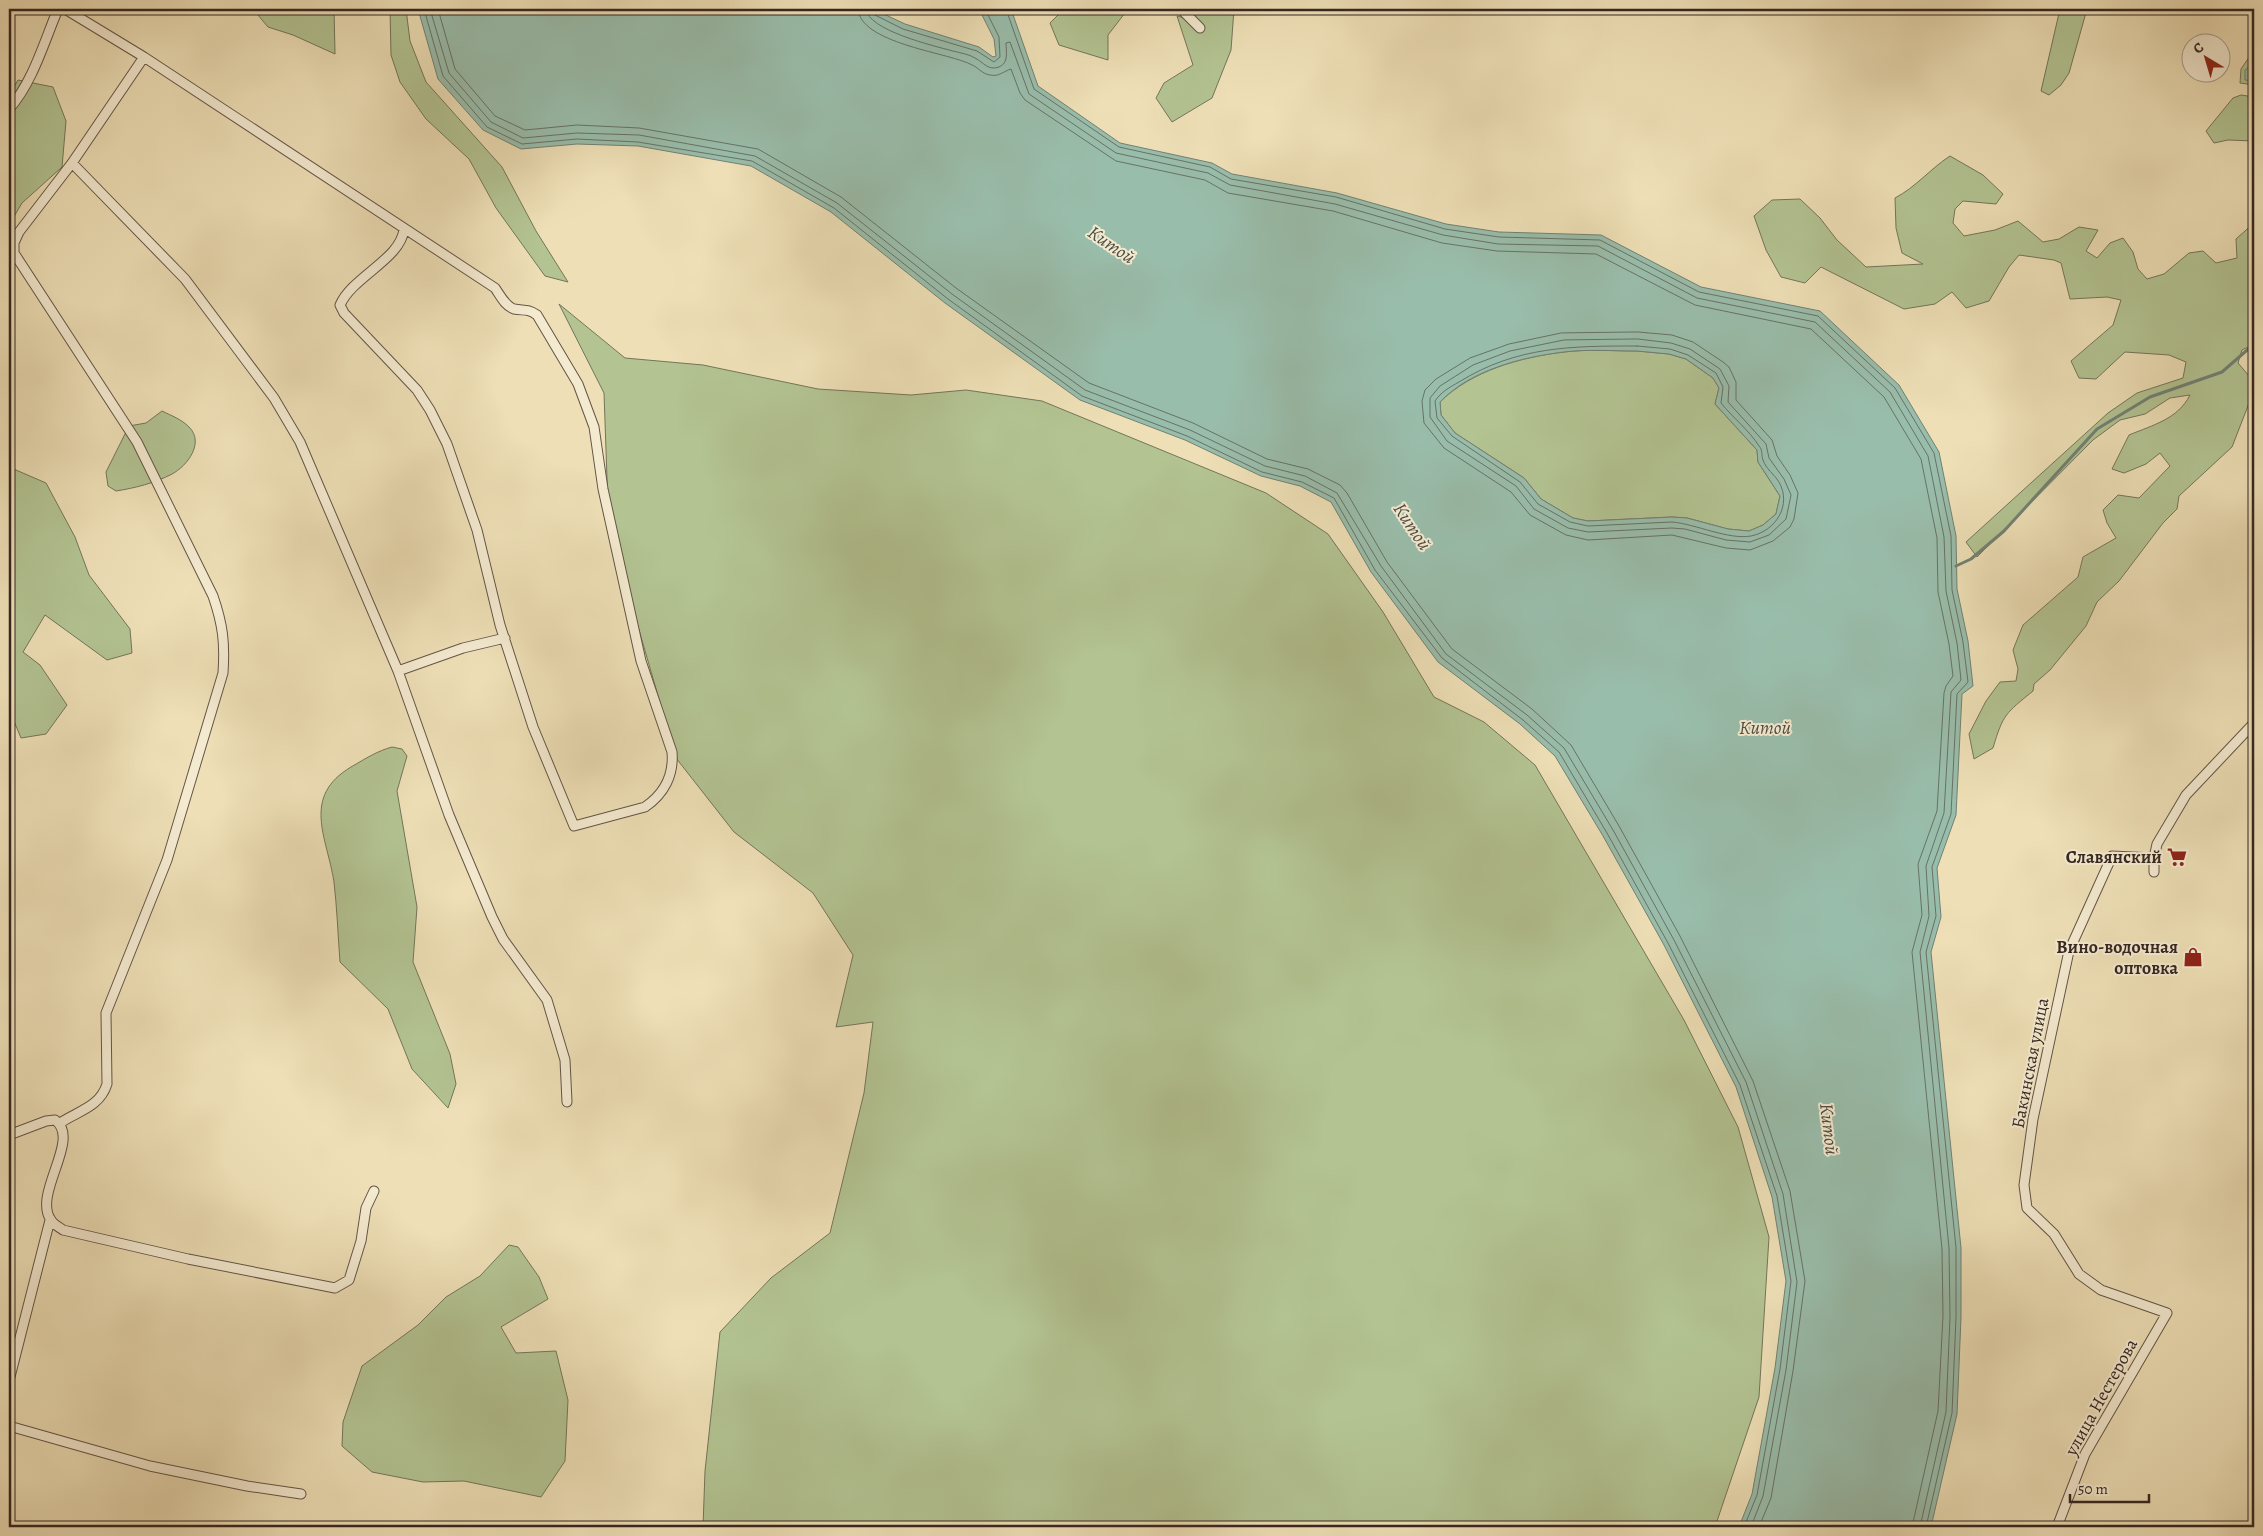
<svg xmlns="http://www.w3.org/2000/svg" width="2263" height="1536" viewBox="0 0 2263 1536" font-family="Alegreya,serif">
<style>
.green{fill:#b3c392;stroke:#74755a}
.water{fill:#99bdab;stroke:#718174;fill-rule:evenodd}
.lines{fill:none;stroke-linecap:round;stroke-linejoin:round}
.shore{stroke:#677266;stroke-width:1}
.stream{stroke:#718174;stroke-width:3}
.street-casing{stroke:#635546;stroke-width:11}
.street{stroke:#f4ead0;stroke-width:9}
.labels{text-anchor:middle;stroke-width:4;stroke-linejoin:round;paint-order:stroke}
.poi-label{font-size:18px;font-weight:bold;fill:#352721;stroke:#f4ead0;text-anchor:end}
.street-label{font-size:18px;fill:#352721;stroke:#f4ead0}
.water-label{font-size:19px;font-style:italic;fill:#4e4c44;stroke:#f4ead0}
</style>
<rect width="100%" height="100%" fill="#eedfb6"/>
<filter id="stains"><feTurbulence type="fractalNoise" baseFrequency=".004" numOctaves="4"/><feColorMatrix values="0 0 0 0 .2 0 0 0 0 .09 0 0 0 0 .02 0 0 0 .5 -.17"/></filter>
<radialGradient id="worn" r=".72"><stop offset=".6" stop-color="#630" stop-opacity="0"/><stop offset="1" stop-color="#630" stop-opacity=".3"/></radialGradient>
<path class="green" d="M253,9H334L335,54L293,35L268,27Z
M390,9H406L410,41L426,82L502,167L536,231L568,282L545,276L496,208L469,159L426,119L400,82L391,55Z
M1064,9H1128L1108,35V60L1059,45L1050,23Z
M1193,9H1234L1231,50L1212,98L1172,122L1156,98L1164,83L1193,65L1177,16L1196,21Z
M2060,9H2087L2069,73L2061,85L2049,95L2041,91Z
M2254,50V85L2240,83L2241,69Z
M18,80L53,87L66,121L62,167L22,203L9,225V95Z
M2241,95L2254,97V141L2228,140L2214,143L2206,131L2233,98Z
M1950,156L1983,175L2003,194L1996,204L1963,201L1955,209L1953,223L1964,236L1995,230L2018,221L2043,242L2059,239L2079,227L2098,230L2086,251L2097,258L2110,243L2123,238L2133,252L2138,269L2147,279L2164,274L2189,253L2203,251L2216,263L2237,258L2236,239L2254,223V344L2242,350L2238,363L2249,376L2253,393L2232,447L2179,496L2177,509L2163,523L2119,581L2097,602L2086,626L2050,670L2034,684L2033,691C2006,713 2003,714 1993,748L1974,759L1969,734L1986,701L2000,682L2016,681L2018,669L2013,650L2023,625L2078,577L2083,557L2116,538L2107,523L2103,510L2118,495L2139,498L2170,466L2160,453L2146,464L2124,473L2112,469L2129,435C2153,425 2178,419 2190,395L2170,398L2145,414L2120,420L2093,440L1977,557L1966,542L2108,413L2137,393L2183,378L2186,362L2169,355L2125,352L2096,379L2079,378L2071,361L2113,325L2121,300L2107,297L2070,299L2061,263L2054,260L2019,255L2009,267L1989,301L1966,308L1952,292L1935,304L1904,309L1821,267L1805,283L1781,277L1766,250L1754,216L1772,200L1800,199L1820,218L1837,240L1866,267L1923,264L1902,253L1896,228L1895,198C1916,187 1930,169 1950,156Z
M559,304L625,358L703,365L818,389L911,395L966,390L1042,401L1266,493L1328,534L1383,612L1434,697L1484,722L1535,765L1684,1020L1738,1127L1769,1237L1759,1397L1715,1527H703L705,1471L720,1332L771,1278L830,1233L864,1093L873,1022L836,1027L853,955L813,893L734,832L676,758L635,616L608,507L604,393Z
M1637,351L1669,354L1686,359L1713,378L1719,388L1715,404L1757,450L1758,462L1780,496L1776,514L1763,525L1749,531L1728,529L1687,518L1672,517L1588,521L1573,518L1541,499L1524,478L1455,433L1441,415L1440,402C1471,371 1521,357 1564,352C1587,349 1613,351 1637,351Z
M162,411C172,416 181,419 189,427C205,443 187,466 172,474C155,483 135,488 116,491L108,486L106,472L129,426L146,423Z
M9,467L46,483L75,537L89,575L130,629L132,653L107,660L45,615L23,652L40,665L67,705L46,734L21,738L11,714L9,718Z
M392,747L402,749L407,756L397,791L417,907L413,962L450,1054L456,1084L448,1108L412,1069L388,1009L340,962C338,936 337,908 334,882C327,837 301,797 351,767C365,759 377,751 392,747Z
M509,1245L518,1247L539,1277L548,1299L501,1327L516,1353L556,1351L568,1400L565,1461L541,1497L464,1481L423,1482L372,1472L342,1446L343,1422L362,1366L418,1325L446,1297L480,1276Z"/>
<path class="water" d="M418,9H873L905,24L979,47L993,57L996,56L994,39L979,9H1011L1038,86L1120,143L1212,163L1232,174L1337,193L1446,224L1499,232L1601,235L1701,287L1820,311L1899,385L1939,452L1956,536L1957,589L1968,641L1973,686L1962,694L1956,815L1937,868L1941,917L1931,952L1961,1248V1317L1957,1414L1931,1527H1739L1752,1494L1775,1368L1786,1281L1772,1197L1736,1087L1664,945L1603,836L1555,756L1520,724L1438,662L1371,572L1331,502L1300,486L1261,476L1185,440L1080,400L945,303L831,212L751,166L638,146L577,144L521,149L483,130L438,79ZM1637,351L1669,354L1686,359L1713,378L1719,388L1715,404L1757,450L1758,462L1780,496L1776,514L1763,525L1749,531L1728,529L1687,518L1672,517L1588,521L1573,518L1541,499L1524,478L1455,433L1441,415L1440,402C1470,370 1522,357 1564,352C1587,349 1613,351 1637,351Z
M2254,64V81L2245,80V70Z"/>
<g class="lines">
<path class="shore" d="M424,9L443,76L487,127L522,144L577,139L638,142L752,161L834,208L948,299L1082,396L1187,436L1262,472L1302,482L1334,498L1375,570L1442,658L1523,720L1559,752L1607,833L1668,943L1740,1085L1777,1196L1791,1281L1780,1369L1757,1495L1744,1527
M430,9L449,73L491,122L523,138L577,133L639,135L755,156L837,203L952,294L1085,390L1190,430L1265,466L1305,476L1337,493L1381,566L1446,654L1527,715L1564,748L1613,830L1674,940L1746,1082L1783,1194L1797,1282L1786,1370L1763,1496L1751,1527
M438,9L455,69L495,116L525,130L577,125L639,128L758,149L841,197L956,288L1089,383L1193,423L1267,459L1308,469L1340,485L1347,493L1387,562L1452,649L1532,709L1571,745L1619,826L1680,936L1753,1081L1790,1191L1805,1281L1793,1371L1771,1498L1759,1527
M858,9C860,43 945,52 970,64C978,67 982,74 990,75C999,77 1004,71 1011,69L1020,93L1025,100L1116,161L1205,180L1228,193L1333,211L1442,243L1497,251L1596,254L1695,305L1811,329L1884,397L1921,459L1937,538L1938,592L1949,644L1953,676L1946,686L1944,693L1937,811L1918,864L1922,915L1912,952L1942,1249L1943,1316L1938,1411L1912,1527
M866,9C867,30 934,46 953,51C960,53 969,54 975,58C983,62 988,71 999,67C1009,63 1006,52 1006,43L1010,42L1029,94L1116,153L1208,173L1230,185L1335,204L1443,235L1498,244L1598,246L1697,298L1815,322L1890,392L1928,456L1944,537L1946,591L1957,643L1961,680L1951,692L1944,813L1926,866L1929,916L1920,952L1949,1248L1950,1317L1946,1412L1920,1527
M872,9L875,15L903,29L977,51L994,62L1000,57L999,37L985,9
M1006,9L1034,89L1119,147L1210,167L1231,179L1336,197L1445,229L1499,237L1600,240L1699,292L1818,316L1895,388L1934,453L1951,536L1952,590L1963,642L1968,682L1957,694L1951,814L1932,867L1936,916L1926,952L1956,1248V1317L1952,1413L1926,1527
M1638,332L1672,335L1693,342L1723,362L1729,367L1736,382V400L1772,440L1777,456L1790,475L1798,493L1794,519L1790,527L1773,541L1750,550L1726,548L1672,535L1588,540L1566,535L1530,515L1511,492L1444,448L1424,423L1422,401L1425,390L1436,379L1470,358L1509,344L1561,333Z
M1638,339L1671,343L1690,349L1720,369L1729,386L1728,402L1766,444L1769,458L1784,479L1791,495L1786,519L1769,535L1750,542L1726,540L1685,529L1672,528L1588,532L1568,528L1534,509L1516,486L1447,441L1430,417V398L1440,386L1473,365L1510,351L1564,340Z
M1637,346L1670,349L1688,355L1716,373L1723,387L1721,403C1733,418 1749,430 1759,446C1763,450 1761,455 1763,460C1766,469 1774,474 1779,482C1792,505 1776,531 1751,536C1728,540 1696,524 1672,522L1588,526L1570,522L1538,504L1520,482L1452,436L1437,418L1435,401C1441,392 1450,387 1459,382C1517,346 1572,346 1637,346Z"/>
<path class="stream" d="M1956,566L1971,559L2004,531L2097,429L2150,397L2222,372L2254,344"/>
<defs>
<path id="street" d="M65,9L144,57L495,288C500,295 505,306 514,309C524,311 527,308 537,315L578,384L594,427L603,489L641,661L672,752C674,775 664,794 645,807L574,826L533,727L500,625L477,530L447,444L430,410L417,390L344,313L340,305C353,276 401,259 404,229
M1181,9L1200,28
M9,109C33,82 44,42 58,9
M72,163L185,279L274,398L300,442L398,671L449,815L492,917L503,939L547,1000L565,1060L567,1102
M398,671L463,648L505,638
M2154,872V858L2157,844L2186,795L2254,723
M60,1123C78,1111 100,1107 107,1084L106,1013L167,860L223,673C225,643 223,625 213,596L137,442L14,253V243L19,232L72,163L144,57
M9,1135L46,1121L55,1120C82,1139 32,1194 51,1220C53,1224 59,1227 63,1230L188,1259L335,1288L349,1280L361,1241L366,1208L374,1191
M9,1381L50,1220
M9,1426L150,1466L247,1486L301,1494
M2057,1527L2085,1454L2167,1313L2101,1290L2079,1274L2054,1234L2027,1208L2024,1185L2033,1119L2069,951L2112,856L2154,858"/>
</defs>
<use href="#street" class="street-casing"/>
<use href="#street" class="street"/>
</g>
<defs>
<symbol id="supermarket-bare" viewBox="-9 -9 18 18"><path d="M-6-5.5h2.5l.6 2H6L4.5 2H-2.5L-4.4-4H-6ZM-1.5 3.2a1.3 1.3 0 1 0 .1 0ZM3 3.2a1.3 1.3 0 1 0 .1 0Z" fill="#8f2418" stroke="#f4ead0" stroke-width="2.5" paint-order="stroke"/></symbol>
<symbol id="shop-bare" viewBox="-9 -9 18 18"><path d="M-5-2.5h2.3a2.7 3.5 0 0 1 5.4 0H5L5.5 6h-11ZM-1.5-2.5h3a1.5 2.3 0 0 0-3 0Z" fill="#8f2418" stroke="#f4ead0" stroke-width="2.5" paint-order="stroke"/></symbol>
</defs>
<g fill-rule="evenodd">
<use href="#supermarket-bare" x="2163" y="843" width="28" height="28"/>
<use href="#shop-bare" x="2179" y="943" width="28" height="28"/>
</g>
<g class="labels">
<g class="poi-label">
<text x="2162" y="863">Славянский</text>
<text x="2178" y="953">Вино-водочная<tspan x="2178" dy="21">оптовка</tspan></text>
</g>
<g class="street-label">
<text transform="translate(2030 1063) rotate(-79)" y="6">Бакинская улица</text>
<text transform="translate(2101 1397) rotate(-61)" y="6">улица Нестерова</text>
</g>
<g class="water-label">
<text transform="translate(1112 244) rotate(34)" y="7">Китой</text>
<text transform="translate(1413 526) rotate(56)" y="7">Китой</text>
<text x="1765" y="734">Китой</text>
<text transform="translate(1830 1129) rotate(83)" y="7">Китой</text>
</g>
</g>
<rect width="2263" height="1536" fill="none" stroke="#eedfb6" stroke-width="30"/>
<rect x="10" y="10" width="2243" height="1516" fill="none" stroke="#352721" stroke-width="2.5"/>
<rect x="15" y="15" width="2233" height="1506" fill="none" stroke="#352721"/>
<g transform="translate(2206 58) rotate(322)"><circle r="24" fill="#f4ead0" stroke="#a89c8a"/>
<path d="M0-4L9 19L0 12L-9 19Z" fill="#8f2418"/>
<text y="-8" font-size="14" font-weight="bold" text-anchor="middle" fill="#352721">С</text>
</g>
<path d="M2070 1494v8h79v-8" fill="none" stroke="#352721" stroke-width="2.5"/>
<text x="2078" y="1494" font-size="15" fill="#352721" stroke="#f4ead0" stroke-width="4" paint-order="stroke">50 m</text>
<rect width="100%" height="100%" filter="url(#stains)"/>
<rect width="100%" height="100%" fill="url(#worn)"/>
</svg>
